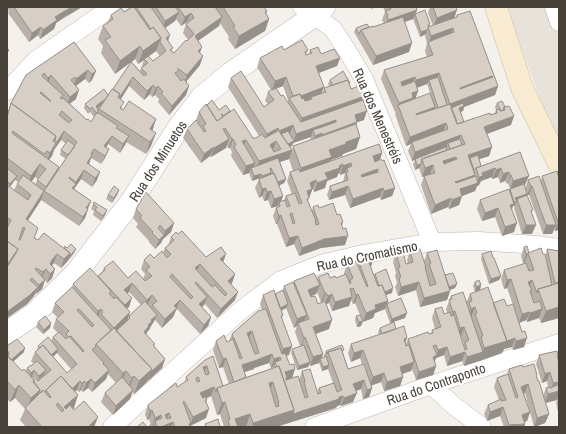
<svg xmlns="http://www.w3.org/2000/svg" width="566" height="434" viewBox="0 0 566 434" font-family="'Archivo Narrow',sans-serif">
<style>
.residential{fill:#e7e2da}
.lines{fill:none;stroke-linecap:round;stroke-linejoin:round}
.minor-casing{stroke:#beb7af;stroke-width:19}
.tertiary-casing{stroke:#beb7af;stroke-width:23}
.secondary-casing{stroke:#cebea1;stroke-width:23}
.minor{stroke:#fff;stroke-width:18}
.tertiary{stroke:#fff;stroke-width:22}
.secondary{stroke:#f9ebd1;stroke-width:22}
.wall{fill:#b9b1a9;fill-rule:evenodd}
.shaded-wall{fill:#96908a}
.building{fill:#d7cec5;stroke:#96908a;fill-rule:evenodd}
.labels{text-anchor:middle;stroke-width:4;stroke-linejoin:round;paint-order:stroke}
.street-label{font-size:14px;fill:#47413a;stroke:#fff}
</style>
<rect width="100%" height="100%" fill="#f4f1ec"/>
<path class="residential" d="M507,7H559V140L541,102Z"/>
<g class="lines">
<defs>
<path id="minor" d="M302,7L333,29L348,52L364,79L432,242
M554,7L559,22
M7,91L36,60L112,7
M431,385L453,405L482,427
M112,427L240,311L281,280L321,264L363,254L432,242L479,241L537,245L559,248
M314,427L431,385L559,343"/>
<path id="tertiary" d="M7,333L34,314L76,273L131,202L179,127L202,97L231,73L314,16L324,7"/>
<path id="secondary" d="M496,7L522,88L559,164"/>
</defs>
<use href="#minor" class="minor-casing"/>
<use href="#tertiary" class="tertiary-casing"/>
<use href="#secondary" class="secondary-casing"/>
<use href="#minor" class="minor"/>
<use href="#tertiary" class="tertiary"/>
<use href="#secondary" class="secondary"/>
</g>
<path class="wall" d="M7,7H82L56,23L54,29L40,39L38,35L29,42L8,13L9,11L7,9Z
M131,7H264L267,11L266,13L269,19L265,31L235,49L228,39L229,37L220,23L219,26L198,41L200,53V65L186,82L189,86L186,95L169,115L158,102L159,99L155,95L152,97L150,94L144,100L129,86L121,99L122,109L123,110L156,119L152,131L151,146L146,154L126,142L125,145L120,153L108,144L106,148L105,158L101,164L91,158L89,164L97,180L92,187L81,179L74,189L91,201L85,218L79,226L41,200L28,220L35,238L38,240L64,248L74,253L61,268L54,263L52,266L55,269L52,278L47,283L45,280L42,289L36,294H35L34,296L27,304L7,318V114L11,103L74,42L96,71L92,80L89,83L85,79L76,86V99L70,104L87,120L91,122L94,117L90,112L88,114L84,108L85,104L108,95L113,89L131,62L115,74L101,53L103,46L98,39L103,26L108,22L111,15L124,12ZM176,19L181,26L187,22L188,23L186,24L183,33L188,40L174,53L172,51L168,40L165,28L175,21ZM156,51L160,56L153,61L149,56ZM135,59L138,64L144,60L140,71L132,62ZM61,140L66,144L61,150L60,155L66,159L58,171L59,167L49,160L52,156L54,150ZM35,177L38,179L35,184L31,181ZM15,180L18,182L14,190L10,187Z
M383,7H416L417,10L413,19L404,22L409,52L373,65L354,32L356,28L373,27L384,23L382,20L385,12Z
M430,7H456L454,18L456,17L457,15L498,86L495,95L464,107L463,111L460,112L464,122L495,113L496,110L495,107L497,103L502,101L511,125L487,134L492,147L489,156L479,159L481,166L520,152L525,185H524L525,189L528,180L541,181L542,176L559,178V230L555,231L554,229L552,234H543L529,195H527V194L526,196L533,210L531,213L532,234H522L514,208L515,206H513L512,209L514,232L502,236L495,217L482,221L477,209L480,200L509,190L510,189L508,183L507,184L505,181L500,183L498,177L492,179V177L481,181L479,185L477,186L475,191L462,196L459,205L449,209L448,207L431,214L421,185L424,176L430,174L422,177L419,168L415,170L413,164L415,160L412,161L408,151L411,144L406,146L395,114L396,111L395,112L381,79L384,70L427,57L425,51L427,43L425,36L426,34L420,37L413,19L415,14L430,24L429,27L433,26L428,13ZM427,84L432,98H415L418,91L417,88Z
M284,50H308L306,55L309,54L310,50L321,54L340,58L337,66L319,73L322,93H323L324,88L330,87L328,84L330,80L349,85L351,89L365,96L363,100L364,120L357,122L356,126L360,137L356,149L343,154L342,156L331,160V161L382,153L380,160L395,188L392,196L381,200L380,197L350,208L345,195L329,200L327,195L330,186L343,182L345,173L340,175L339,173L338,174L337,177L327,181L325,188L314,192L313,189L312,190L308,201L312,211L313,207L319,208L337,215L343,222L342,226L345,245L321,248L299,256L294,244L286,247L277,224H276L273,216L276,208L278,206L271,208L268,200L264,201L262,196L259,198L255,188L259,179L260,178L252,181L249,173L243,175L231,156L232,152L230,148H228L227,145L226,148L211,157L210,156L201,163L183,138L187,129L196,120L199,112L207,105L219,110L230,111L253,138H256L259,136L228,87L231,78L264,107L268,104L265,101L268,92L271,90L257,67L260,58ZM283,86L288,100V102L281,96L276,89ZM311,137L310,140L293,146L292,150L290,147L292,146L293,143ZM289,159L293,171L290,172L287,181L292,194L286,196L284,200L281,202L279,186L284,183L286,179L280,162Z
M119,190L117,195L112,203L106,199L108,195Z
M94,202L105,215L101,221L93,215L94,211L91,209Z
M136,209L174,223L171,232L163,239L161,243L155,249L149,242V241L136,227L138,224L133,218Z
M178,234L206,257L223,262L235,274L232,283L231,284L235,300L217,318L205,304L202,307L211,317L208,326L200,334L177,309L173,317L162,328L155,320L151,326L149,330L147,332L146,335L154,346L165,359L162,368L148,381V380L147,382L134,394L132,392L130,399L113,415L101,402L105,393L116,383L108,374L106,379L92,392L88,388L83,392L81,390L79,392L77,390L75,392L74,408L73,409L74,410L98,417L94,427H26L20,420L25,409L15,398L10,402L7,399V346L24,352L13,362L22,371H26L27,368L34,364L31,361L35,352L37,350L38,346L51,341L53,337L58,333L53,328L56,319L58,318L52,312L55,303L72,287L73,284L98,276L102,272L104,268L128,278L145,281L143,279L145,274L141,269L144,260L154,258L163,253L165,248L168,246L171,237ZM129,292L141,305L129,316L128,320L127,308L129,307L127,293ZM57,353L71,369L67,373L53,357ZM33,375L38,380L44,375L38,381L31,377Z
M524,247L529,253L543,254H546L547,249L559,251V318L541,323L539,318L527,322L526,320L519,323L524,347L513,350L512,347L504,349L502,353L464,366L462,361L447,366L444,355L436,358L434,362L436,366L433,375L416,380L412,369L411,371L402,374L403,377L400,386L384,391L381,382L371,386L372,388L369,397L363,399L361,389L356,391L353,402L341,406L340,405L337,406L336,408L276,427H224L220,414L217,415L211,396L207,398L206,418L190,426V427H148L151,425L149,419L147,420L145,414L148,405L185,382L186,377L205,360L223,386L229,384L223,367L219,368L213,350L216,341L227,342L229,341L232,334L262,310L260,304L263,295L275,294L283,290L284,286L293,284L294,281L317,280L318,277L336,278L344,275V273L347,264L357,263L358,260L371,267L374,275L375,274L392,293L386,295L388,303L405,318L390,323L385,309L375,313L373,318L362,322L361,326L357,327L355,320L356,316L360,315L355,303L353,304L351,300L349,306L332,311L329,303L326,304L329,329L315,334L323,354L322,358L325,357L324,355L326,351L343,353L348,369L362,365L360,358L351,362L348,353L351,344L379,335L378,332L380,328L396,329L406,344L408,339L431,334L432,330L435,329L432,318L435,309L444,314L447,313L446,309L451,296L466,303L470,294L475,292L473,286L475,282L481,285L480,290L493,303L507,306L513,305L507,288L504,289L501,279L504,270L525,263V262L523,263L521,256ZM317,292L321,302L318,304L311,296L316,294ZM286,308L294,328L297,326L295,332L300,346L292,349L291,353L297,370L308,367L309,364L310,366L319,363L322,371L328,369L333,383L319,388L317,392L302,371L299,380L292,378L295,369L290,365L286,356L289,355L282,318L283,315L281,311ZM460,336H461L464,344L463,345ZM269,363L271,368L273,367V368L246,377L244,372L254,369V368Z
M410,251L424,261L427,253L455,288L450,290V291L447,300L420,307L416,290L398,296L395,287L397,283L395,276L396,273L393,262L396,253L406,264L408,263L407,260Z
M482,254L493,258L501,276L499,280L489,284L481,259Z
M38,322L51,323L50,328L43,334L36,327Z
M558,354L557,356L559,363V416L556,403L557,400L545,403L549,414L545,423L534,427L530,412L527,421L524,422L525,424L524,427H504L500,416L487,421L484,414L488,405L499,400L494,387L497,378L507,374L509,369L523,367L537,375V377L543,396L546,388L548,387L547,381L542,383L536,364L539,355ZM525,393L530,412L524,394Z"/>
<path class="shaded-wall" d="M70,7H82L67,16Z
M372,7H376L371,9Z
M70,8L66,16L56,23L54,29L40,39L43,30L55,17Z
M417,10L413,19L385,29L388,20Z
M457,10L454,19L433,27L437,18Z
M267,11L262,23L269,19L265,31L235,49L239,36Z
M179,12L175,21L162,30L165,21Z
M191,13L187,22L181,26L185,17Z
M222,17L219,26L192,45L195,36Z
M41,27L38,35L29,42L32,33Z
M453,28L450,37L429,44L431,36Z
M427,30L426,34L420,37L421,32Z
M170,35L167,44L166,38Z
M161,38L156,51L145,59H144V60L138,64L143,51Z
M412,43L409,52L373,65L376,56Z
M140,46L135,59L115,74L120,61Z
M202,47L199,56L198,51Z
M203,56L200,65L184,84L187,75Z
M340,58L337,66L313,75L316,66Z
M88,70L85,79L73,88L76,79Z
M96,71L92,80L89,83L92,74Z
M439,73L436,82L429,80L427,84L413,89L416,80Z
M51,75L48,84L45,86L48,78Z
M492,76L489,85L456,97L460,88Z
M133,77L129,86L116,107L119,98Z
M286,77L283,86L272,90L275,81Z
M415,77L411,85L397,91L401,82Z
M153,85L150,94L144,100L147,91Z
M158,86L155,95L152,97L156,88Z
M189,86L186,95L169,115L172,106Z
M498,86L495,95L464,107L463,111L457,113L450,112V104Z
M324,87L321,96L312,99L311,97L310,100L294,106V98Z
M79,90L76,99L67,105L70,97Z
M418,91L415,100L398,105L395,112L399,103L412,93Z
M365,96L360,109L298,131L302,118Z
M104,100L102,104L94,111L96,106Z
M435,107L432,116L412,123L416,114Z
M367,111L364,120L352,124L355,115Z
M514,116L511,125L481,136L484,127Z
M156,119L152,132L150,129Z
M336,120L332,129L313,130L311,137L293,143L296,134Z
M357,122L354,131L319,144L322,135Z
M446,123L443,132L412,142L411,144L406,146L410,137Z
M293,125L290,134L280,138L279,131Z
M278,128L274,137L264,143L267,134Z
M64,131L61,140L54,150L57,142Z
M156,133L151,146L146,154L150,142Z
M322,133L319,142L312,144L315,136Z
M461,135L458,144L448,143L446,148L412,161L415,152Z
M112,136L108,144L102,154L104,146Z
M129,136L125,145L120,153L123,144Z
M360,137L356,149L343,154L342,156L331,160L327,170L297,181L301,168L329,150L346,142Z
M229,139L226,148L211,157L214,148Z
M232,139H233L230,148H228Z
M246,140L243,149L242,141Z
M276,141L273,150L270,145Z
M294,141L292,146L283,149L284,145Z
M56,143L52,156L45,165L50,153Z
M214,147L210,156L201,163L204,154Z
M492,147L489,156L468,163V155Z
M94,149L89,164L84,172L91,154Z
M109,149L105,158L101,164L105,156Z
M292,150L289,159L256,170L259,161Z
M382,153L379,162L370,165L373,156Z
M456,157L452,166L440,170L443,161Z
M255,163L252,172L251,168L249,173L243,175L246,166Z
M351,163L348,171L347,168L345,173L340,175L343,166Z
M40,164L35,177L26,189L31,176Z
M343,164L339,173L338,174L337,177L327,181L325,188L314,192L317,183L325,173Z
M421,164L419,168L415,170L417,165Z
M433,165L430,174L422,177L425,168Z
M59,167L55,180L44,191L46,187Z
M495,168L492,177L481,181L479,185L477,186L475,191L462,196L459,205L449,209L452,200L460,189L477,183L479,177L482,173Z
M501,168L498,177L492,179L496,170Z
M378,169L374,178L358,184L361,175Z
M84,170L81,179L74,189L73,192L72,188Z
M100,172L97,180L92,187L95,178Z
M509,172L505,181L500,183L503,174Z
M271,173L269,177L261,181L262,176Z
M261,174L260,178L252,181L254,176Z
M475,175L472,183L452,191L455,182Z
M510,175H511L508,183L507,184Z
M17,176L15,180L9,188L10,184Z
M529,176L525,185L510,190L513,181Z
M286,179L284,183L275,187L277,182Z
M316,180L309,198L304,200L310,183Z
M348,186L345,195L329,200L332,192Z
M531,186H532L529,195H527Z
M266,188L262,196L259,198L262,189Z
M383,188L380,197L350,208L353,199Z
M395,188L392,196L381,200L384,191Z
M119,190L117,195L112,203L114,198Z
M44,191L41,200L23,228L26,219Z
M271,191L268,200L264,201L267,192Z
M527,194L526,198L517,199L515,206H513L511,213L510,205L513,204L515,198Z
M283,196L280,205L279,202L278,206L271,208L274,199Z
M451,198L448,207L431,214L435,205Z
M91,201L87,210L86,208Z
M498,208L495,217L482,221L485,213Z
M88,209L85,218L79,226L83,217Z
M107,210L105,215L101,221L103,216Z
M281,215L277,224H276L279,216Z
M558,222H559V230L555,231Z
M174,223L171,232L163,239L161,243L155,249L159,240L164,235L165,231Z
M517,223L514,232L502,236L505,227Z
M526,225H536L532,234H522Z
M546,225H556L552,234H543Z
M298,236L294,244L286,247L289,238Z
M348,236L345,245L321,248L299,256L302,248L324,239Z
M18,249L13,262L7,271V265Z
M76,249L74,253L67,262L69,257Z
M70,253L67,262L61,268L64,259Z
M528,253L525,262L523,263L526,254Z
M57,254L54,263L49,269L47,273L52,260Z
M226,254L223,263L220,259Z
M373,261L370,270L369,263Z
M200,264L196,273L195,268Z
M46,269L42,278L40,281L43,272Z
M55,269L52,278L47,283L50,274Z
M235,274L232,283L225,290L228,281Z
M501,276L499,280L489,284L491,279Z
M511,279L507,288L504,289L507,280Z
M45,280L42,289L36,294L39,285Z
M532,280L529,289L528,282Z
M419,282L416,290L398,296L401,287Z
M132,283L129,292L121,299L124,290Z
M457,284L455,288L444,292L446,288Z
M320,285L316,294L305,299L308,290Z
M481,285L480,290L475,292L476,287Z
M38,287L34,296L27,304L7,318V312Z
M393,288L392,293L380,297L382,293Z
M450,291L447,300L420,307L424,298Z
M238,292L235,300L217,318L221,309Z
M325,293H326L323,301L321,302Z
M332,294L329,303L324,305L328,296Z
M358,294L355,303L353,304L356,295Z
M152,295L148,304L144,308L147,300Z
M207,297L204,305L196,313L199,304Z
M352,297L349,306L332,311L335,302Z
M132,298L129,307L121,313L125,305Z
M180,300L173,317L162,328L165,319L174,306Z
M388,301L385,309L375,313L373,318L363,322L366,313L375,305Z
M288,304L286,308L277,313L279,309Z
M475,307L470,320L466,321L471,309Z
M559,307V318L541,323L546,311Z
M101,309L96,322L94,324L98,311Z
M542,309L539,318L527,322L530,313Z
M455,311L451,320H450L453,312Z
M130,312L126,325L115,335L114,328Z
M530,312L526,320L519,323L516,331L519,323L522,314Z
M407,313L405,318L390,323L392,319Z
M157,315L153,323L151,326L149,330L147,332L146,335L144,332L151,320Z
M307,315L303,324L298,323L297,326L294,328L297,319Z
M211,317L208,326L200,334L204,325Z
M332,320L329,329L310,336L313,327Z
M363,321L361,326L357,327L359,322Z
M51,323L50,328L43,334L44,330Z
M464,327L461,336L457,337L460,328Z
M252,331L248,340L247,333Z
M305,337L302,346L301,347L304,338Z
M407,338L404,347V339Z
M515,338L512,347L504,349L502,353L480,361L484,348Z
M527,338L524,347L513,350L516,341Z
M292,346L289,355L280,358L283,349Z
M447,347L444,355L436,358L434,364L433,357L436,356L438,350Z
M25,348L24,352L9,365L11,360Z
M58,349L57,353L47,362L49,357Z
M363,350L360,358L351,362L354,353Z
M465,352L462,361L447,366L450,357Z
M483,352L480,361L464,366L467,357Z
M272,354L269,363L254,368V369L239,374L242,365Z
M323,354L321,360L320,359L319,363L310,366L313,357Z
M280,357L277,366L275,362L273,367L271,368L274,359Z
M226,358L223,367L219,368L223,359Z
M165,359L162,368L148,381L151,372Z
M310,362L308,367L297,370L299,366Z
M414,362L411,371L396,376L400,367Z
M329,365L328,369L322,371L323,367Z
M207,366L203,375V367Z
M436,366L433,375L416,380L419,372Z
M152,369L147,382L134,394L139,381Z
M295,369L292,378L284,386L285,372Z
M34,370L33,375L30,378L31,373Z
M46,370L44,375L38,380L39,376Z
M109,370L106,379L92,392L95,383Z
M126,371L121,384L118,386L123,373Z
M550,372L547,381L542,383L545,374Z
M384,373L381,382L369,386L373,377Z
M134,376L129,389L127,390L132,378Z
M403,377L400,386L384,391L387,382Z
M91,379L88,388L83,392L86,383Z
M364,380L361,389L350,393L353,384Z
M80,381L77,390L66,400L70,391Z
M84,381L81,390L79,392L82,384Z
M273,382L268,395L269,383Z
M557,382L554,391L552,387L553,383Z
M528,384L525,393L518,396L521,387Z
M19,385L15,398L10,402L15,390Z
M214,387L211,396L197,402L200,393Z
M372,388L369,397L363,399L367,390Z
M40,390L36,402L26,411L31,398Z
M133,390L130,399L113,415L116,406Z
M559,391V394L557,400L545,403L548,394Z
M357,393L353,402L341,406L344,398Z
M78,395L74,408L62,418L64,410V407Z
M343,396L340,405L337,406L336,408L276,427H252L253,423L294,410Z
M225,402L220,414L217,415L222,403Z
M503,407L500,416L487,421L490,412Z
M209,409L206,418L190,426L189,424L191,423L193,417Z
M152,410L149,419L147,420L150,411Z
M530,412L527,421L519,424L522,415Z
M169,413L166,422L165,415Z
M250,414L246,427H232L235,419Z
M549,414L545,423L534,427L537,418Z
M161,415L158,424L155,421L153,426L152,427L155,418Z
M98,417L94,427H88Z
M173,422L171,427H161Z
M525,424L524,427H508L509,425Z"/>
<path class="building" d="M14,7H69L70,8L55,17L57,20L43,30L41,27L32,33Z
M132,7H134L150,30L153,27L161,38L143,51L140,46L120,61L105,40L111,37L103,26L113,19L111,15L121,8L124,12Z
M136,7H151L170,35L166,38L173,48L170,50L174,53L186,40L187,41L194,34L186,24L194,18L191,13L185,17L178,7H215L222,17L195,36L202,47L198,51L203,56L187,75L177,68L179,70L175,73L181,81L184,79L189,86L172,106L161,93L163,92L158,86L156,88L153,85L147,91L133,77L119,98L118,97L120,94L113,89L131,62L144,76L147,74L141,68L148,63L144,59L148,56L153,61L166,51L160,42L161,38L153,27L151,29Z
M156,7H175L179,12L165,21Z
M223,7H264L267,11L265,12L269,19L239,36L233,27L235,26Z
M390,7H416L417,10L388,20L387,16H388L386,11L391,9Z
M433,7H456L457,10L437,18Z
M425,10L430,24L428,25L429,27L427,30L421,32L415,14Z
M470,11L498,86L450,104L456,119L457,124L490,113V115L497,113L496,110L500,109V111L505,110L504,107L509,106L514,116L484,127L492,147L468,155L475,175L455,182L456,183L476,176L478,183L460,189L462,196L452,200L451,198L435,205L424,176L435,173L433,168L434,167L433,165L425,168L422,159L465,144L461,135L415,152L412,142L448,129L446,123L410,137L398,105L430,93L435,107L416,114V115L450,104L439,73L416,80L415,77L401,82L402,86L415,81L418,91L412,93L413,98L399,103L384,70L433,55L428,42L454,32L453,28L431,36L428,27L457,17V15ZM492,76L493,77L460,89V88ZM456,157L457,159L444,164L443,161Z
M403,17L412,43L376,56L361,30L373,26V27Z
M367,24L369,27L361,30L359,34L356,28Z
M302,40L308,50L305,52L306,55L312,53L310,50L318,47L321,54L334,49L340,58L316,66L324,87L301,96L300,94L293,96L286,77L275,81L260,58L282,46L284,50Z
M74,42L96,71L92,74L88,70L76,79L75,77L71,80L79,90L70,97L51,75L48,78L44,73L42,76L63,95L60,98L62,99L63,98L87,120L88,119L91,122L97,112L118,126L116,128L129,136L123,144L112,136L104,146L109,149L105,156L94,149L91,154L92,155L87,163L100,172L95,178L84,170L76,182L69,177V178L76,184L72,188L91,201L86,208L88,209L83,217L44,191L77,142L64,131L57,142L55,140L56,136L11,103L26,75ZM41,92L51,101H50L40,93ZM62,111L72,120L69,123L59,115Z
M7,48L9,50L7,53Z
M241,71L264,107L274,100L268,92L272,89L273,90L276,88L281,96L283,95L301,122L363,100L367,111L355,115L357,122L322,135V133L315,136L313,130L336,122V120L296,134L293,125L279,131L292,150L259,161L246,140L242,141L255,163L246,166L234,147L236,145L233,139H232L225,128L223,129L229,139L214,148V147L204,154L187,129L196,120L204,132L206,131L203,126L206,124L199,112L206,104L217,121L234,109L253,138H256L262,134L265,138L279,130L278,128L267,134L231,78ZM276,141L281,149L274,152L270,145Z
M343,71L350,83H349L348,80L333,85L330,80Z
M438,77L447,105L438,108L429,80Z
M348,80L351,89L359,86L365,96L302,118L289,98L300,94L302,99L304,98L305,101L312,99L311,97L326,92L324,88Z
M104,89L108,95L104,101V100L96,106L98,110L97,114L92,107L90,109L85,104Z
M112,89L120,94L118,97L124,102L120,108L123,110L129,101L156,119L150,129L156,133L150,142L99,109Z
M212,100L219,110L226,105L230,111L223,116L222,114H221L223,117L217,121L207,105Z
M502,101L505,107H504L503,110L501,111L497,103Z
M11,103L56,136L53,141L56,143L50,153L47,151L44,154L13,131L12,133L59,167L46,187L37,180L46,169L40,164L31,176L7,158V117Z
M463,103L464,106L459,108L464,122L457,124L451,108Z
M356,124L360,137L346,142V144L329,150L332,157L301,168L293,146Z
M288,131L294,141L288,144L281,134Z
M460,139L462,145L450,149L448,143Z
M68,140L75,146L68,155L61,150Z
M379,144L382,153L373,156L375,162L381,159L382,161L384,160L395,188L384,191L383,188L353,199L348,186L332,192L330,186L348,180L346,172H348L347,168L352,166L351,163L343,166V164L339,166L340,168L325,173L328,179L317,183L316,180L310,183L312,189L307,191L309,198L307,199L316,221H315L316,225L319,224L313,207L318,205L319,208L333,203L337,215L340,214L343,222L341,223L343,229L346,228L348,236L324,239L302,248L298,236L289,238L281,215L279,216L276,208L280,206L279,202L285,200L287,207L290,206L286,196L295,193L299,204L302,203L290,172L299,169L300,172ZM378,169V172L362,177L361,175ZM292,213L295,223L293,224L290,214Z
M446,147L447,150L422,159L421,164L417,165L415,159Z
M520,152L529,176L513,181L511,175H510L509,172L503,174L501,168L496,170L495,168L482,173L483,176L479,177L476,168Z
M478,155L481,166L476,168L474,170L470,158Z
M278,158L286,179L278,182L271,168H270L271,173L262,176L261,174L254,176L251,168Z
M7,168L17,176L10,184L7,181Z
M557,171L559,178V222H558L542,176Z
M274,173L283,196L274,199L271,191L267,192L266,188L262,189L259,179Z
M23,175L44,191L26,219L38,228L34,238L38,240L44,233L70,253L64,259L57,254L52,260L50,264L55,269L50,274L46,269L43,272L36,268L35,269L45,280L39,285L32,278L30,280L38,287L30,295L7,312V267L16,253L18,249L7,241V228L11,220L7,217V185L28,200L31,195L17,184ZM23,227L25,228L20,240H19Z
M539,176L556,225H546L532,186H531L528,180Z
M524,184L527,194L515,198L517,201L514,202L510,189Z
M114,186L119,190L114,198L108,195Z
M509,189L514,204L510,205L517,223L505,227L498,208L485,213L480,200Z
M146,192L174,223L165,231L160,225L158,228L164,235L159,240L152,233L153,232L140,218L142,216L136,209Z
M527,195L533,210L531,211L536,225H526L517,199Z
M94,202L107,210L103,216L95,210L97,207L93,204Z
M182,231L206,257L221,247L226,254L220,259L235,274L228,281L238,292L221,309L196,282L195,283L207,297L199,304L211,317L204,325L180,300L174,306L177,308L165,319L152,305L157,301L152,295L147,300L132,283L124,290L132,298L125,305L98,276L105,270L104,268L113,261L128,278L136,271L145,281L152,276L146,270L150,267L144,260L150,254L154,258L162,251L167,258L171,254L165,248L174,240L171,237L176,232L178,234ZM200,264L227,294L225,296L215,285L212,287L195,268ZM172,274L193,297L191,299L170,277Z
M7,241L18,249L7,265Z
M71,244L76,249L69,257L70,253L64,248L65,246L67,248Z
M527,246L529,253L526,254L524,247Z
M541,248L543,254H545L552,285L538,289L537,293L532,280L528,282L532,291H530L534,303L540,301L542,309L530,313V312L522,314L511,279L507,280L504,270L526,263L529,271L534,270L528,253Z
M420,249L426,267H425L430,286L436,284L429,264L431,263L427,253L437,250L450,291L424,298L419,282L401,287L399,278L401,277L398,268L400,267L396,253L403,252L406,264L413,262L410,251Z
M547,249L559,251V282L555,283Z
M491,251L493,258H494L501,276L491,279L482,254Z
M372,258L373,261L369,263L378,286L382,285L388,301L375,305L376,309L366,313L358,294L356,295L353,288L350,289L352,297L335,302L332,294L328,296L326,293H325L318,277L328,273L330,278L335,276L336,278L346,274L350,284L351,283L350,280L353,278L347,264L356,261L367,287L368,286L358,260Z
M90,268L111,291L109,293L114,299L116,297L130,312L114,328L101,314L103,312L101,309L98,311L73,284Z
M386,269L393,288L385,292L382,285L379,286L375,274Z
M314,273L320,285L308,290L311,297L315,296L318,304L325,301L332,320L313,327L323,354L313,357L305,337L304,338L298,323L309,319L294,281Z
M453,273L457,284L449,287L445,275Z
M479,280L481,285L476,287L475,282Z
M293,282L307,315L297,319L284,286Z
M559,283V307L546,311L538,289Z
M72,287L111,330L96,344L95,347L92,350L104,363L103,364L109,370L95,383L91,379L86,383L84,381L82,384L80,381L72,389L61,376L46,390L45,392L43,390L41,393L40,392V390L34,382V380L31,377L33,376L38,381L51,370L35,352L43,345L67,373L77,364L53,337L59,332L66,339L69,336L83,352L84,351L71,336L69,337L66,334L69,331L56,319L64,312L55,303ZM79,309L94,325L92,327L77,310Z
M488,287L507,341L484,348L481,337L483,336L475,314L477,313L475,307L471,309L469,302L472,301L470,294Z
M274,290L283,315L281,316L292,346L283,349L263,295Z
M283,290L288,304L280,308L275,294Z
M463,292L483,352L467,357L465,352L450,357L447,347L438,350L436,345L433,346L437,355L433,357L436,366L419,372L408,339L428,332L429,334L433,333L432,330L441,327L435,309L442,307L444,314L450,312L451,316L454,315L465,350L467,349L465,342L469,340L464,327L460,328L455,311L453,312L449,300L452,299L451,296Z
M401,298L407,313L392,319L387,305L388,303Z
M504,299L507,306L513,304L519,323L522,332L525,331L527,338L516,341L515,338L507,341L493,303Z
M145,301L157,315L151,320L152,321L148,325L149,326L144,332L155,344L153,345L165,359L151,372V371L152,369L116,331L130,318L129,316Z
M266,309L282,354L285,353L290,365L294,364L295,369L285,372L287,377L286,378V380L298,376L305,398L308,397L304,382L305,381L302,371L310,369L318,394L321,393L319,388L334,383L337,392L342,390L328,352L341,348L348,369L364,364L372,388L367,390L364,380L353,384L357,393L344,398L343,396L339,397V399L293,414L294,410L279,366L277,367L275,362L281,360L280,357L274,359L272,354L257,360L242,365L246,377L234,382L226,358L223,359L216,341L224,335L227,342L233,339L240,359L242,358L234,338H233L232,334L258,311ZM252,331L259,353L255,354L247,333Z
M360,315L363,321L359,322L356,316Z
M45,316L51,323L44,330L38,322Z
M394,322L396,329L382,334L380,328Z
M404,326L407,338L404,339L406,346L409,345L414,362L400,367L403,377L387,382L384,373L373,377L363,350L354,353L351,344Z
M114,328L152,369L139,381L134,376L132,378L126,371L123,373L96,344Z
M48,337L58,349L51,355L43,345L40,348L38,346Z
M17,339L25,348L11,360L8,356L9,353L7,350V346Z
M304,345L310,362L299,366L292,349Z
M342,345L344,350L342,351L341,348L328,352L327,354L326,351Z
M557,351L558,354L557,355L559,363V391L548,394L546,388L550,387V388H552V387L558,385L557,382L553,383L550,372L545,374L539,355Z
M7,355L22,371L24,369L34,380L33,382L40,390L31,398L19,385L15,390L7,381Z
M213,356L223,386L217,388L216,392L214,387L200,393L203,398L206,397L207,399L205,400L209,409L193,417L184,401L183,402L191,423L189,424L190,427H175L173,422L161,427H157L155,421L162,418L161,415L155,418L152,410L150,411L148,405L176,383L177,387L188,380L186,377L205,360ZM207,366L209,374L206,375L203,367ZM198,377L200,381L197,382L196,378ZM169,413L171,418L167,419L165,415Z
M326,356L329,365L323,367L320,359Z
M37,361L46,370L39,376L34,370L31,373L27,368L31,365V366Z
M534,364L537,375L536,376L538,381H539L549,414L537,418L528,384L521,387L530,412L522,415L525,424L509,425L503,407L490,412L488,405L501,399V401L506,400L497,378L508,374L516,398L518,397L509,369L522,365L523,367Z
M279,366L294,410L253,423L250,414L235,419L238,427H230L228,420L230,419L225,402L222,403L217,388ZM273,382L279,403H278L279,406L276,407L269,383Z
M61,376L78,395L64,407L66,409L70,405L74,410L84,401L98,417L88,427H42L25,408L43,390L50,398L51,397L46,390ZM58,403L64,410L62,412L56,405Z
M122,377L133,390L116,406L105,393Z
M218,419L220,427H210L209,426L206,427L205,424Z
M143,422L147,427H137Z
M152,424L155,427H148Z"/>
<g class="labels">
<g class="street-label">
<text transform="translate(378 116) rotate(66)" y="5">Rua dos Menestréis</text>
<text transform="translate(158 161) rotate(-57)" y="5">Rua dos Minuetos</text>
<text transform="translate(367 256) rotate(-12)" y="5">Rua do Cromatismo</text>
<text transform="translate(436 384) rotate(-19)" y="5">Rua do Contraponto</text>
</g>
</g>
<rect width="566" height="434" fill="none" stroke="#47413a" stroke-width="16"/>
</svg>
